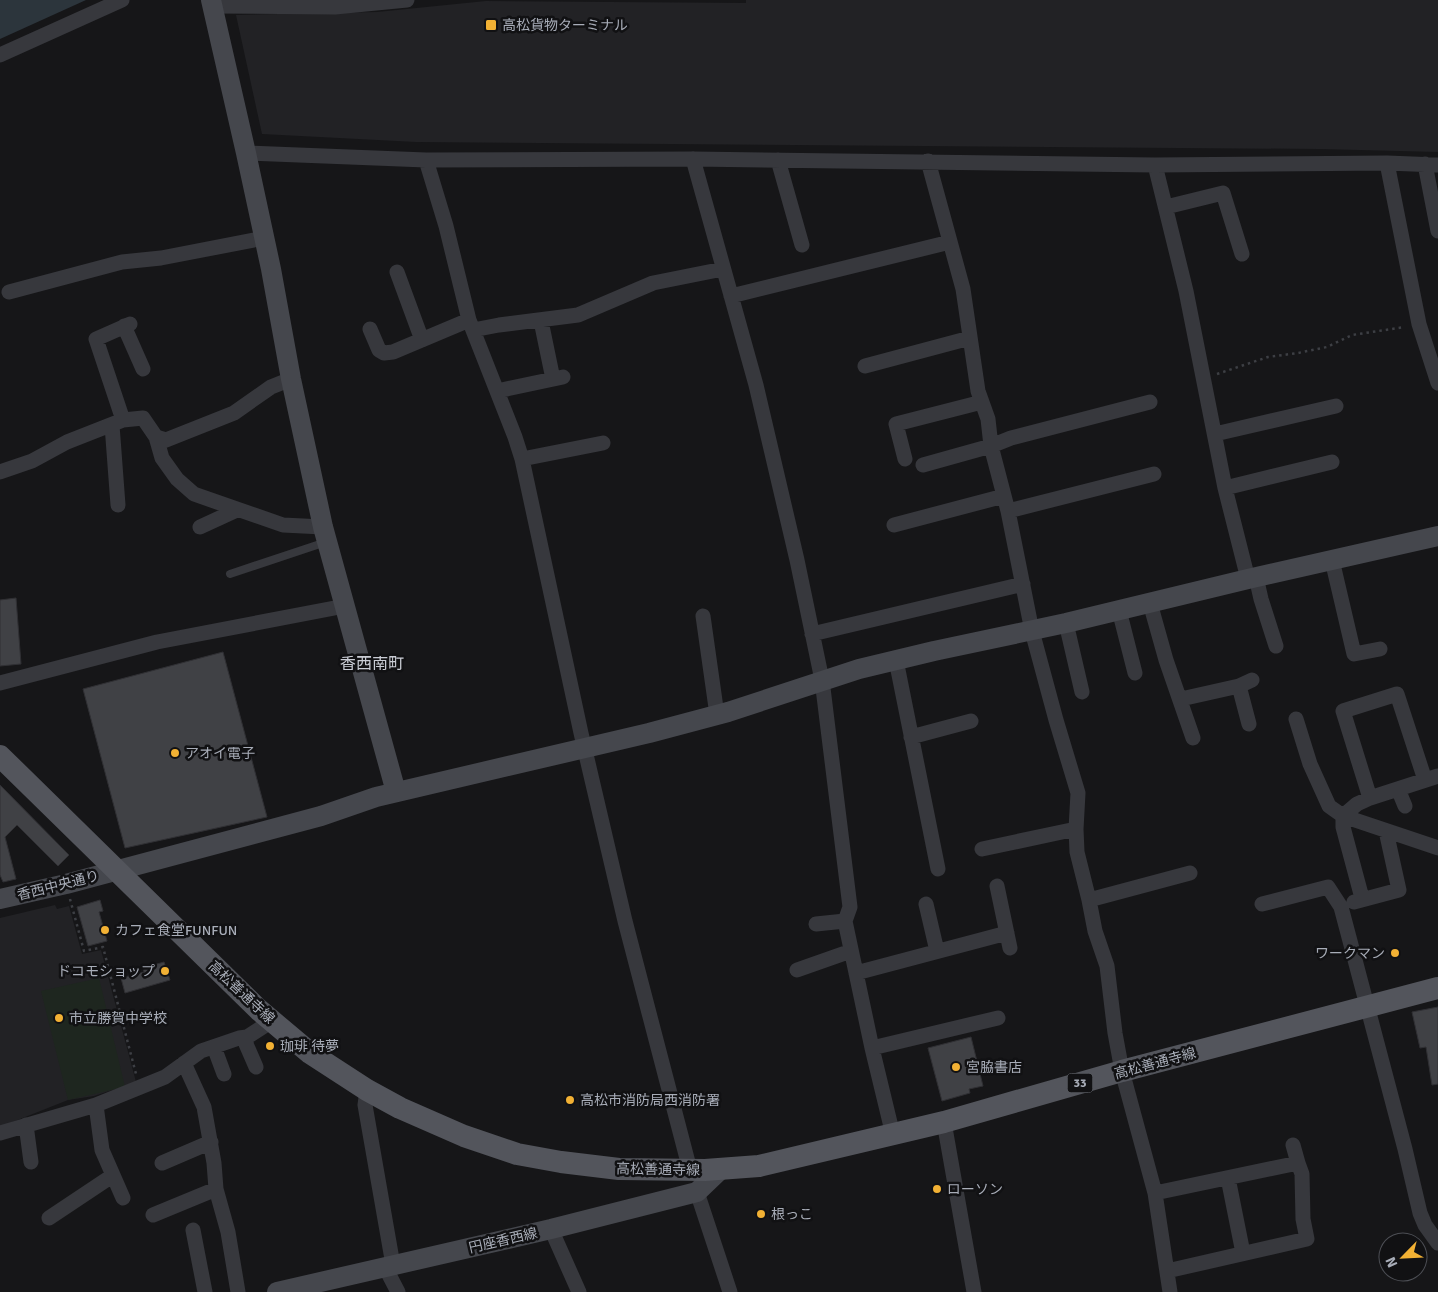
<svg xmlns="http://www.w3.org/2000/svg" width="1438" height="1292" viewBox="0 0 1438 1292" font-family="Signika,'Noto Sans JP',sans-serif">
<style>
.built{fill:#222225}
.green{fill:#1e261f}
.water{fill:#2c353c}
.building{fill:#404145;stroke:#303034}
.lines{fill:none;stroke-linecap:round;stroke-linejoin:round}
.path{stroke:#3d3f44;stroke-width:2.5;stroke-dasharray:2.5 4;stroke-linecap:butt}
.lane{stroke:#37383d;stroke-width:8}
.street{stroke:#37383d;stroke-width:15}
.secondary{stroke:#45474d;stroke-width:20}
.primary{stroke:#53555c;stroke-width:22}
.poi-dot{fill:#f2b134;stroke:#111113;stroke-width:2}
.labels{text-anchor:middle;stroke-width:5;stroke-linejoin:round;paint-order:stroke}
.shield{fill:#111113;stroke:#7b7e86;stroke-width:1}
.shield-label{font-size:12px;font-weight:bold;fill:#a8adb8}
.poi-label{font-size:14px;fill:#a8adb8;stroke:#111113;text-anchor:start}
.street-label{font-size:14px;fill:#a8adb8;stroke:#111113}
.quarter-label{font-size:16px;fill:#c9ccd4;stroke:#111113}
</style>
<rect width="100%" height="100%" fill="#161618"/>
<path class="built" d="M746,0H1438V152L1320,149L416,142L262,134L236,15L377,12L486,1L746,3Z
M55,905L57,909L69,906L82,954L101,950L136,1082L94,1096L68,1100L0,1127V918Z"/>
<path class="green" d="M99,978L125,1087L68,1100L41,991Z"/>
<path class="water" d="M0,0H86L0,39Z"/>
<path class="building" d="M16,598L21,664L0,666V600Z
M223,652L267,817L125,848L83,689Z
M0,785L69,855L58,866L17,825L5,837L16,879L3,882L0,875Z
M100,900L103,911L99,912L107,941L88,946L77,907Z
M164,962L170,980L125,993L121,978L144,972L143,968Z
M1438,1007V1084L1432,1085L1426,1047L1420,1048L1412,1012Z
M971,1037L983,1086L969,1089L970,1093L942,1101L928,1048Z"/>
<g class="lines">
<path class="path" d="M1217,374L1268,357L1298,353L1327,347L1352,335L1405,327
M70,899L84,951L103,947L136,1074"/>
<path class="lane" d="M230,574L326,542"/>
<path class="street" d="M212,6L335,7L407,0
M0,55L122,0
M246,153L426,160L693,159L1155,165L1387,163L1438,165
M693,159L756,385L797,560L822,680L850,907L845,921L872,1048L893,1135
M426,160L446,226L469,320L515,437L522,459L581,733L625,921L690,1170
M778,160L802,245
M928,161L963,289L978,391L988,419L991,446L1008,511L1032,631L1056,720L1078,793L1076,829L1077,852L1089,900L1095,931L1107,966L1115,1033L1122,1071L1155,1193L1170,1292
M1387,163L1419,324L1438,383
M1425,164L1438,231
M1155,165L1186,291L1225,488L1248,579
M1166,207L1223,193L1242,254
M397,272L422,340
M9,292L122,262L161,258L264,238
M731,296L950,242
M541,321L553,379
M130,324L96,339L123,420L143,418L156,437L166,440L234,413L271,387L291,379
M124,326L143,369
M370,329L379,350L384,353L393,352L469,320
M473,330L499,325L578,315L653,283L723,269
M865,366L970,338
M497,391L563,377
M112,425L118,505
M1215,434L1336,406
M156,437L162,458L177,479L194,494L283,525L323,527
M522,459L603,443
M905,459L896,424L982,402
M923,465L991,446L1011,438L1150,402
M0,472L32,461L67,442L123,420
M1225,488L1332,462
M1008,511L1154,474
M894,525L1004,496
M200,527L237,510
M1332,560L1354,654L1380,649
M1256,577L1261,599L1276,646
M1150,603L1166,660L1193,738
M1119,610L1135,673
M703,616L717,715
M1066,623L1082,692
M812,634L1023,584
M896,660L938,869
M0,683L157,642L345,606
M1239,686L1249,724
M1181,699L1239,686L1252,680
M1296,719L1310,764L1329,806L1343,816V827L1362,898
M911,737L971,721
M1438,776L1370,798L1357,804L1343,816L1438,848
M1398,789L1405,806
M1370,798L1343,711L1397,694L1425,780
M982,849L1076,829
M997,886L1010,948
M1089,900L1190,873
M1354,902L1399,890L1386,831
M926,904L937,951
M1262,904L1328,887L1341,907L1405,1149L1420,1213L1425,1225L1438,1243
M816,924L845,921
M797,970L851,951
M856,973L1007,933
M247,1037L246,1044L256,1067
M214,1047L224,1074
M872,1048L998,1018
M184,1063L204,1107L214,1163L216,1189L228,1232L238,1292
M367,1090L365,1105L393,1265
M96,1105L102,1150L123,1198
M944,1122L974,1292
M26,1125L31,1162
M0,1133L96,1105L165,1077L201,1051L239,1038L247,1037L272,1021
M1293,1145L1298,1163
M162,1163L211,1142
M1228,1178L1243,1253
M697,1192L730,1292
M1155,1193L1298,1163L1302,1174L1303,1219L1307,1239L1167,1271
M153,1215L216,1189
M49,1218L112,1176
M551,1229L579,1292
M193,1230L205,1292
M385,1267L398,1292"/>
<path class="secondary" d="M211,0L246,153L271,269L291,379L323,527L396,792
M0,899L66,884L321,816L376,797L649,733L728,712L859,669L934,651L1066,623L1248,579L1438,536
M277,1292L551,1229L697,1192L720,1170"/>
<path class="primary" d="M0,756L259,1010L310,1053L367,1090L400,1108L464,1136L517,1154L561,1162L619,1169L705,1170L759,1166L944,1122L1122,1071L1438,988"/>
</g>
<g class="poi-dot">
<rect x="485" y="19" width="12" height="12" rx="2.5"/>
<circle cx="175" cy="753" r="5"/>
<circle cx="105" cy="930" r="5"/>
<circle cx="1395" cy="953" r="5"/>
<circle cx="165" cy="971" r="5"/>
<circle cx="59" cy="1018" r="5"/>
<circle cx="270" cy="1046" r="5"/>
<circle cx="956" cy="1067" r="5"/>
<circle cx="570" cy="1100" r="5"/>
<circle cx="937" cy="1189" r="5"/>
<circle cx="761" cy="1214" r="5"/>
</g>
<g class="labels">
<rect class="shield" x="1067.5" y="1073.5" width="25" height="19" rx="4"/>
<g class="shield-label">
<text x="1080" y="1087">33</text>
</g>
<g class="poi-label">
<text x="502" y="30">高松貨物ターミナル</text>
<text x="185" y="758">アオイ電子</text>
<text x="115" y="935">カフェ食堂FUNFUN</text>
<text x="1385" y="958" text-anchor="end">ワークマン</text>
<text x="155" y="976" text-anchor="end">ドコモショップ</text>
<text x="69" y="1023">市立勝賀中学校</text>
<text x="280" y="1051">珈琲 待夢</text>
<text x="966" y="1072">宮脇書店</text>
<text x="580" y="1105">高松市消防局西消防署</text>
<text x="947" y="1194">ローソン</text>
<text x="771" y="1219">根っこ</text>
</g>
<g class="street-label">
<text transform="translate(58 885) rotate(-14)" y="5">香西中央通り</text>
<text transform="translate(242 992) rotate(43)" y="5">高松善通寺線</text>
<text transform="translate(1155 1063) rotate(-15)" y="5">高松善通寺線</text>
<text transform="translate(658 1169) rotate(1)" y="5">高松善通寺線</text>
<text transform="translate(503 1240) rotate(-13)" y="5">円座香西線</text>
</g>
<g class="quarter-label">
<text x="372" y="669">香西南町</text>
</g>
</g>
<g transform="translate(1403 1257) rotate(246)"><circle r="24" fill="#111113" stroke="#4d4f55"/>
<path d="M0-4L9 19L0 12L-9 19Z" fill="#f2b134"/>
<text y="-8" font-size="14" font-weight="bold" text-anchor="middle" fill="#a8adb8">N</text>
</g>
</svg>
